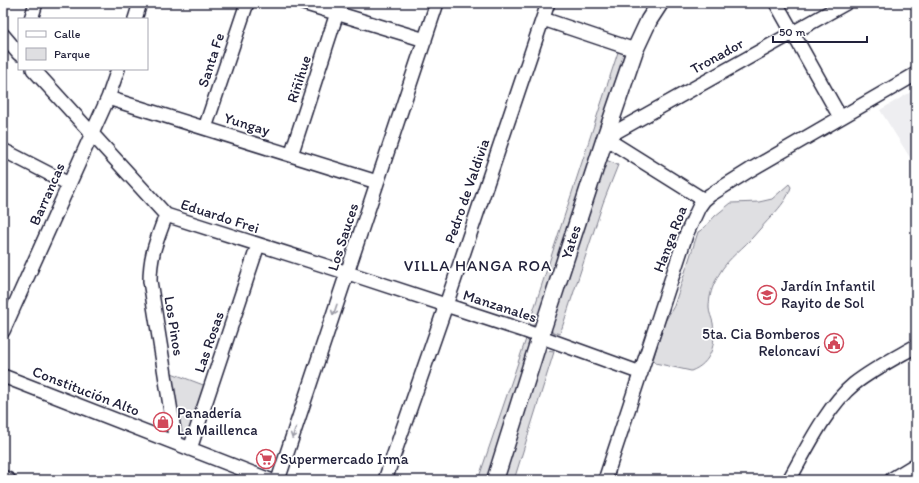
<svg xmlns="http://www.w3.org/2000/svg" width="919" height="483" viewBox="0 0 919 483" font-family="Itim,sans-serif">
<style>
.built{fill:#eeeef1}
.green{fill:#dfdfe2;stroke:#80808e}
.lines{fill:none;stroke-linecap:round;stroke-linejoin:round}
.minor-casing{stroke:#22223b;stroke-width:16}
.major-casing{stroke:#22223b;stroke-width:19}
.minor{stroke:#fff;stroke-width:13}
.major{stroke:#fff;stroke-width:16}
.oneway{stroke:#9c9ca7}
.labels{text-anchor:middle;stroke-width:3.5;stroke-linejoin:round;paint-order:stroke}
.street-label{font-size:15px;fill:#22223b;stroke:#fff}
.poi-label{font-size:15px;fill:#22223b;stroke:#fff;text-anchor:start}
.neighbourhood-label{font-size:16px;letter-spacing:1px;fill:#22223b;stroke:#fff}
</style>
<rect width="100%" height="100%" fill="#fff"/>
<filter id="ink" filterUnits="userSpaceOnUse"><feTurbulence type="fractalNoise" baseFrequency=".025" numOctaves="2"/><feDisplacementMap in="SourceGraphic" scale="8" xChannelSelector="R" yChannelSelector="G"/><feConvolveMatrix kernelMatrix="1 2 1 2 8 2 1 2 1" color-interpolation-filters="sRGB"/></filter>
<g filter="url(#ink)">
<path class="built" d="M916,89V167L880,110Z"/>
<path class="green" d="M619,49L623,51L625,56L540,319L535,325L530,326L529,324Z
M606,160L618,165L603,203L560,334L553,332L550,328Z
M789,184L791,187C788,198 780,207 773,215C766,222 759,230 752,238C737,254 725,260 715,282C711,290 709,299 709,308C709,313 712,318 713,323C716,344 712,363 691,371L655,363L653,360L664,323L674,306L698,232L703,229L715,216L731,203L759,202L772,199Z
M526,339L531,344L489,480H478Z
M547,351L554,352L514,480H503L543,354Z
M169,372L206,386L189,441L178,437Z"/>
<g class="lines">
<defs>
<path id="minor" d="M303,3L425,40
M776,3L840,117
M31,19L36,3
M135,19L140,3
M543,19L635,50
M3,35L19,54
M33,69L166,215L348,273L525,331L641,373
M108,98L377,182
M205,128L247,3
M3,150L69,184
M291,155L337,13
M704,200L605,138L846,3
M166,215C157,240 150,254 150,281L176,443
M3,331L108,98L118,69
M3,376L270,480
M190,449L258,245
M3,477L9,480
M278,480L437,3
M385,480L446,305L548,3
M605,480L686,235L699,207L704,200L710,195L750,170L916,74
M789,480C806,450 827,406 854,384C873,369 895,358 916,346"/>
<path id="major" d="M495,480L540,337L605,138L635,50L649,20L660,3
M893,480L916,466"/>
</defs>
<use href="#minor" class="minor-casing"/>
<use href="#major" class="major-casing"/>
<use href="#minor" class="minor"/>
<use href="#major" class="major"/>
</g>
<defs><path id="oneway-shaft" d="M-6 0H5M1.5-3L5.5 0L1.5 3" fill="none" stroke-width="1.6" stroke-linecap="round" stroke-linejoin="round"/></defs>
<g class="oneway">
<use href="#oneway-shaft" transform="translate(335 310) rotate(109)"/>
<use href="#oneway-shaft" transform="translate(294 433) rotate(109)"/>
</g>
</g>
<defs>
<symbol id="school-ring" viewBox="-11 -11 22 22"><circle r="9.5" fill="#fff" stroke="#d1495b" stroke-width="1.5"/><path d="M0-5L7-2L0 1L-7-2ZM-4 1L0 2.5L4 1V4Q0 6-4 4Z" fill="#d1495b"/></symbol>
<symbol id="civic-ring" viewBox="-11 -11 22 22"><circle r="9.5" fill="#fff" stroke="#d1495b" stroke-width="1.5"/><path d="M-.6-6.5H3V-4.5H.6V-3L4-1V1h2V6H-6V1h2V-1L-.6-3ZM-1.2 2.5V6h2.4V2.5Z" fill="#d1495b"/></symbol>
<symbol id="shop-ring" viewBox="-11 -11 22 22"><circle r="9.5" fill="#fff" stroke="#d1495b" stroke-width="1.5"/><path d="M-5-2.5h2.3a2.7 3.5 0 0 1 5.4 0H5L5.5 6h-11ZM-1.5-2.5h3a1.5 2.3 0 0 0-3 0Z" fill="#d1495b"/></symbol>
<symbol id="supermarket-ring" viewBox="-11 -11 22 22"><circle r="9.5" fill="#fff" stroke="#d1495b" stroke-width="1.5"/><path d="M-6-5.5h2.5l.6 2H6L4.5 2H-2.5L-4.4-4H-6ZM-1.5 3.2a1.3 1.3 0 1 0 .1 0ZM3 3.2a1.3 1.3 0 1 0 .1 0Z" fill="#d1495b"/></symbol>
</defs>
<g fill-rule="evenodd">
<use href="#school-ring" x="756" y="284" width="22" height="22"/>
<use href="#civic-ring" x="823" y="332" width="22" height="22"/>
<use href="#shop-ring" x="152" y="411" width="22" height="22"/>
<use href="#supermarket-ring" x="255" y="448" width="22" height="22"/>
</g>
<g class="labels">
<g class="street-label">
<text transform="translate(717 56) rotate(-29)" y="5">Tronador</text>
<text transform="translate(211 60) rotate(-72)" y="5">Santa Fe</text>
<text transform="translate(299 79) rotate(-72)" y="5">Riñihue</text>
<text transform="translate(247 124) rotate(17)" y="5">Yungay</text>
<text transform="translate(467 191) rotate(-71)" y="5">Pedro de Valdivia</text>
<text transform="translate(47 194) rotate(-66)" y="5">Barrancas</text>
<text transform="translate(220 216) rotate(18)" y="5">Eduardo Frei</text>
<text transform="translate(343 237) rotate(-72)" y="5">Los Sauces</text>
<text transform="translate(670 239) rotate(-69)" y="5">Hanga Roa</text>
<text transform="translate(571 242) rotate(-72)" y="5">Yates</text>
<text transform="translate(500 306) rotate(18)" y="5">Manzanales</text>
<text transform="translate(174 326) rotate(81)" y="5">Los Pinos</text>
<text transform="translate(209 342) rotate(-71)" y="5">Las Rosas</text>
<text transform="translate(86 391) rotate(21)" y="5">Constitución Alto</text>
</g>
<g class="poi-label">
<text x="781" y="291">Jardín Infantil<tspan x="781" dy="17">Rayito de Sol</tspan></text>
<text x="820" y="339" text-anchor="end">5ta. Cia Bomberos<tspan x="820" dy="17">Reloncaví</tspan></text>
<text x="177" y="418">Panadería<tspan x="177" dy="17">La Maillenca</tspan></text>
<text x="280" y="464">Supermercado Irma</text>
</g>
<g class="neighbourhood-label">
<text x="478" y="271">VILLA HANGA ROA</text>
</g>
</g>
<rect width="919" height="483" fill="none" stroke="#fff" stroke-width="16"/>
<rect x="8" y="8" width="903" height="467" fill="none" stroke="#22223b" stroke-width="1.5" filter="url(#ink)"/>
<rect x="18" y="18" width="130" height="52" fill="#ffffff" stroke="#a7a7b1"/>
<rect x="26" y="31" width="20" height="6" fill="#ffffff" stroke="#a7a7b1"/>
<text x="54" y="38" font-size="12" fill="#22223b">Calle</text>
<rect x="26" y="48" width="20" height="12" fill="#dfdfe2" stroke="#a7a7b1"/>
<text x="54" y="58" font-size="12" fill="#22223b">Parque</text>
<path d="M773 36v6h94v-6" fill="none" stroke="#22223b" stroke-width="2"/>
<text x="779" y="36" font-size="12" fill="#22223b" stroke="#ffffff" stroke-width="3" paint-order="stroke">50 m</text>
</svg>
